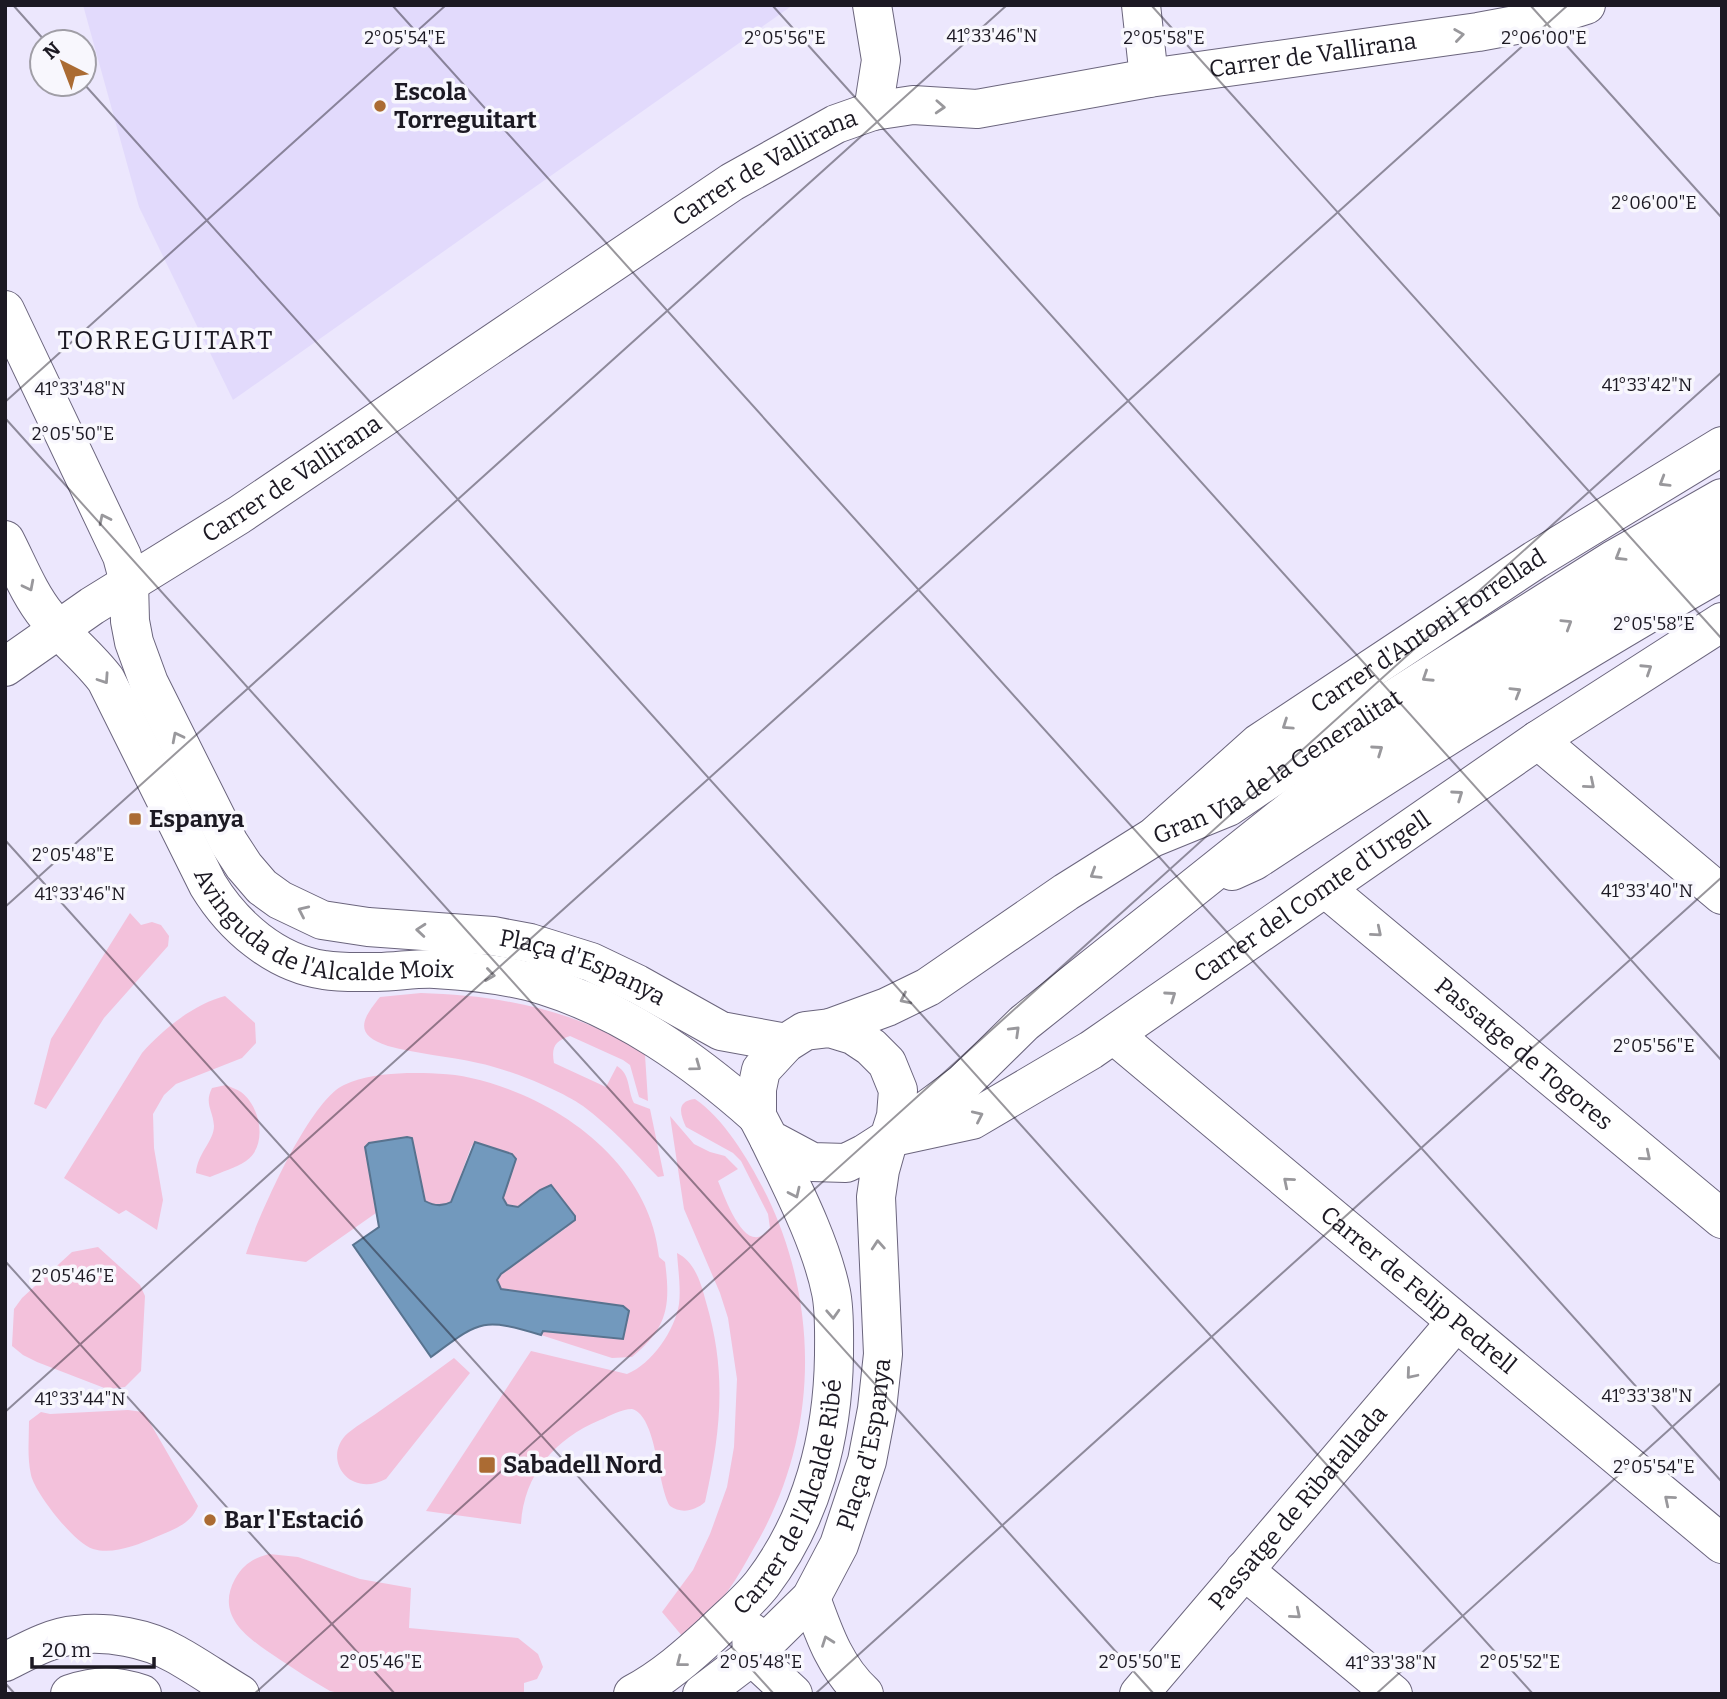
<svg xmlns="http://www.w3.org/2000/svg" width="1727" height="1699" viewBox="0 0 1727 1699" font-family="Bitter,serif">
<style>
.built{fill:#e2dafc}
.green{fill:#f3c1db}
.water{fill:#7299bd;stroke:#58738f;stroke-width:2}
.lines{fill:none;stroke-linecap:round;stroke-linejoin:round}
.street-casing{stroke:#6b657d;stroke-width:40}
.secondary-casing{stroke:#6b657d;stroke-width:40}
.street{stroke:#fff;stroke-width:38}
.secondary{stroke:#fff;stroke-width:38}
.oneway{stroke:#99989c}
.ticks{fill:none;stroke:#1c1923;stroke-width:2;stroke-opacity:0.45}
.poi-dot{fill:#ab6b33;stroke:#f8f7fd;stroke-width:2.5}
.labels{text-anchor:middle;stroke-width:7;stroke-linejoin:round;paint-order:stroke}
.street-label{font-size:24px;fill:#1c1923;stroke:#f8f7fd}
.poi-label{font-size:24px;font-weight:bold;fill:#1c1923;stroke:#f8f7fd;text-anchor:start}
.neighbourhood-label{font-size:26px;letter-spacing:2px;fill:#1c1923;stroke:#f8f7fd}
.ticks-label{font-size:18px;text-anchor:middle;fill:#1c1923;stroke:#f8f7fd;stroke-width:7;stroke-linejoin:round;paint-order:stroke}
</style>
<rect width="100%" height="100%" fill="#ece7fd"/>
<path class="built" d="M83,5H793L233,400L139,207Z"/>
<path class="green" d="M130,913L141,925L152,922L161,925L169,936L168,946L104,1018L46,1109L34,1104L51,1039Z
M421,993C498,995 580,1010 645,1055L648,1101L639,1097L630,1065L623,1060L570,1036C555,1041 551,1047 554,1063L606,1087L617,1066C631,1075 627,1089 634,1103L650,1109L664,1176L658,1177C634,1152 611,1127 583,1106C558,1089 508,1069 478,1063C448,1056 417,1054 388,1046C353,1035 362,1019 380,997Z
M225,996L255,1023L256,1043L242,1058L176,1084L164,1095L153,1114L154,1148L163,1200L157,1230L126,1210L119,1214L64,1178L142,1053C163,1029 194,1004 225,996Z
M407,1073C428,1073 450,1073 471,1078C557,1097 650,1163 659,1257L665,1262C671,1307 667,1328 632,1357L612,1358L541,1335L542,1331L623,1339L629,1311L623,1306L501,1289L497,1280L501,1274L566,1228L540,1190L518,1207L507,1205L503,1199L505,1192L475,1142L471,1147L451,1202C441,1207 435,1205 425,1202L423,1194L365,1147L376,1213L306,1262L246,1254C258,1217 309,1101 344,1085C362,1076 386,1074 407,1073Z
M226,1085C230,1087 237,1089 241,1092C261,1107 268,1146 246,1161C236,1168 221,1172 210,1177L196,1173C197,1154 214,1141 214,1126C213,1110 204,1104 212,1088Z
M695,1099C725,1119 751,1164 767,1196C821,1308 818,1439 755,1546C745,1564 734,1584 721,1600C709,1613 695,1625 683,1637L662,1612L693,1570L710,1534L727,1487L734,1447L737,1379L728,1318L720,1293L684,1209L670,1116L694,1144L710,1152L725,1156L738,1169L718,1181C725,1197 746,1261 770,1228L768,1214L741,1161L733,1153L686,1127C680,1114 676,1101 695,1099Z
M98,1247L140,1285L145,1296L141,1371L125,1387L107,1389L37,1362L23,1355L12,1346L14,1309L22,1298L72,1252Z
M677,1253C695,1262 701,1283 706,1302C727,1373 721,1431 705,1502C695,1511 681,1514 670,1506C657,1485 657,1416 632,1409C621,1409 610,1416 600,1420C555,1439 524,1474 521,1524L426,1511L531,1351L627,1374C652,1364 675,1330 679,1304C681,1288 678,1269 677,1253Z
M454,1358L470,1373L386,1479C348,1499 321,1457 348,1433C359,1424 372,1417 384,1408C407,1392 431,1375 454,1358Z
M128,1410L143,1412L149,1421L198,1506C191,1524 173,1530 156,1537C137,1545 113,1555 93,1549C74,1543 35,1493 31,1475C27,1457 29,1439 29,1421L41,1412L50,1414Z
M269,1554L298,1557L360,1579L411,1588L409,1628L518,1638L538,1654L543,1667L537,1679L524,1683V1694H343L330,1691C312,1681 296,1670 279,1659C251,1640 214,1618 235,1579C243,1565 253,1558 269,1554Z"/>
<path class="water" d="M407,1137L412,1138L425,1201C434,1206 442,1207 451,1202L475,1142L512,1154L516,1159L503,1198L507,1205L518,1207L540,1190L551,1185L575,1216V1220L501,1274L497,1280L501,1289L623,1306L629,1311L623,1339L543,1331L541,1335C481,1317 480,1321 431,1357L353,1245L379,1227L365,1147L369,1143Z"/>
<g class="lines">
<defs>
<g id="street">
<path d="M872,5L881,60L873,111"/>
<path d="M1141,5L1149,78"/>
<path id="s1" d="M5,667L92,606L239,515L732,182L836,124L873,111L913,105L977,109L1149,78L1478,32L1532,22L1586,5"/>
<path d="M1538,740L1722,895"/>
<path id="s2" d="M1156,835L1259,743L1535,560L1722,446"/>
<path d="M1232,871L1254,861C1407,760 1562,662 1722,571"/>
<path id="s3" d="M1325,888L1722,1219"/>
<path id="s4" d="M1114,1035L1722,1544"/>
<path id="s5" d="M889,1138L972,1120L1091,1050L1538,740L1722,622"/>
<path d="M1244,1570L1393,1694"/>
<path id="s6" d="M1139,1694L1456,1322"/>
</g>
<g id="secondary">
<path id="s7" d="M5,310L122,556L129,582L130,621L134,642L149,683L229,843L244,866L262,887L280,900L322,920L368,927L493,936L530,943L591,962L637,984L721,1031L786,1043"/>
<path id="s8" d="M5,540C18,565 29,594 47,616C65,639 88,656 106,680L208,885C233,926 275,963 324,970C341,973 360,972 377,972C396,972 416,968 435,969C472,971 511,975 545,986C625,1011 695,1061 757,1116"/>
<path id="s9" d="M830,1028L887,1007L928,987L1066,892L1152,838L1228,807L1284,769L1464,654L1613,560L1722,498"/>
<path d="M811,1598C824,1634 835,1667 864,1694"/>
<path d="M751,1632L752,1656L793,1694"/>
<path d="M5,1662C27,1651 51,1637 76,1635C108,1631 147,1638 175,1654C197,1666 218,1681 240,1694"/>
<path d="M70,1694C97,1685 115,1685 142,1694"/>
<path id="s10" d="M633,1694C663,1678 688,1656 713,1633C729,1617 748,1602 762,1584C812,1518 833,1437 834,1355C834,1335 835,1311 831,1292C821,1242 791,1185 769,1139"/>
<path id="s11" d="M702,1694L752,1656L811,1598L839,1545L867,1461L877,1409L883,1354L876,1197L880,1170L889,1138L896,1116L898,1090L887,1063L871,1047L853,1035L830,1028L805,1031L786,1043L761,1070L757,1089V1116L769,1139L812,1162L846,1163L864,1154L889,1138L963,1083L1024,1023L1296,806L1501,666L1621,590L1722,533"/>
</g>
</defs>
<use href="#street" class="street-casing"/>
<use href="#secondary" class="secondary-casing"/>
<use href="#street" class="street"/>
<use href="#secondary" class="secondary"/>
</g>
<defs><path id="oneway-chevron" d="M-2-3.5L2.5 0L-2 3.5" fill="none" stroke-width="1.6" stroke-linecap="round" stroke-linejoin="round" transform="scale(1.75)"/></defs>
<g class="oneway">
<use href="#oneway-chevron" transform="translate(1459 35) rotate(-8)"/>
<use href="#oneway-chevron" transform="translate(940 107) rotate(3)"/>
<use href="#oneway-chevron" transform="translate(1664 482) rotate(149)"/>
<use href="#oneway-chevron" transform="translate(104 519) rotate(-116)"/>
<use href="#oneway-chevron" transform="translate(1620 556) rotate(149)"/>
<use href="#oneway-chevron" transform="translate(29 586) rotate(63)"/>
<use href="#oneway-chevron" transform="translate(1567 624) rotate(-32)"/>
<use href="#oneway-chevron" transform="translate(1647 669) rotate(-33)"/>
<use href="#oneway-chevron" transform="translate(1427 677) rotate(147)"/>
<use href="#oneway-chevron" transform="translate(104 679) rotate(56)"/>
<use href="#oneway-chevron" transform="translate(1516 692) rotate(-31)"/>
<use href="#oneway-chevron" transform="translate(1287 725) rotate(146)"/>
<use href="#oneway-chevron" transform="translate(177 737) rotate(-117)"/>
<use href="#oneway-chevron" transform="translate(1378 750) rotate(-35)"/>
<use href="#oneway-chevron" transform="translate(1590 784) rotate(40)"/>
<use href="#oneway-chevron" transform="translate(1458 795) rotate(-35)"/>
<use href="#oneway-chevron" transform="translate(1095 874) rotate(148)"/>
<use href="#oneway-chevron" transform="translate(303 911) rotate(-155)"/>
<use href="#oneway-chevron" transform="translate(421 930) rotate(-175)"/>
<use href="#oneway-chevron" transform="translate(1377 932) rotate(40)"/>
<use href="#oneway-chevron" transform="translate(490 975) rotate(8)"/>
<use href="#oneway-chevron" transform="translate(1171 996) rotate(-35)"/>
<use href="#oneway-chevron" transform="translate(905 999) rotate(154)"/>
<use href="#oneway-chevron" transform="translate(1015 1031) rotate(-44)"/>
<use href="#oneway-chevron" transform="translate(696 1066) rotate(36)"/>
<use href="#oneway-chevron" transform="translate(978 1116) rotate(-25)"/>
<use href="#oneway-chevron" transform="translate(1646 1156) rotate(40)"/>
<use href="#oneway-chevron" transform="translate(1288 1182) rotate(-140)"/>
<use href="#oneway-chevron" transform="translate(795 1193) rotate(65)"/>
<use href="#oneway-chevron" transform="translate(878 1245) rotate(-94)"/>
<use href="#oneway-chevron" transform="translate(833 1314) rotate(87)"/>
<use href="#oneway-chevron" transform="translate(1411 1374) rotate(130)"/>
<use href="#oneway-chevron" transform="translate(1669 1500) rotate(-140)"/>
<use href="#oneway-chevron" transform="translate(1296 1614) rotate(40)"/>
<use href="#oneway-chevron" transform="translate(827 1641) rotate(-110)"/>
<use href="#oneway-chevron" transform="translate(681 1662) rotate(142)"/>
</g>
<path class="ticks" d="M13,5L46,42M392,5L1722,1482M772,5L1722,1061M1151,5L1722,639M1530,5L1722,218M84,84L1533,1694M5,402L446,5M5,418L1154,1694M5,840L774,1694M5,907L1007,5M5,1261L395,1694M5,1412L1568,5M5,1683L15,1694M254,1694L1722,372M815,1694L1722,877M1376,1694L1722,1382"/>
<g class="poi-dot">
<circle cx="380" cy="106" r="7"/>
<rect x="128" y="812" width="14" height="14" rx="3.5"/>
<rect x="478" y="1456" width="18" height="18" rx="3.5"/>
<circle cx="210" cy="1520" r="7"/>
</g>
<g class="labels">
<g class="street-label">
<text dy="8" stroke="none"><textPath href="#s1" startOffset="1477">Carrer de Vallirana</textPath></text>
<text dy="8" stroke="none"><textPath href="#s1" startOffset="910">Carrer de Vallirana</textPath></text>
<text dy="8" stroke="none"><textPath href="#s1" startOffset="343">Carrer de Vallirana</textPath></text>
<text dy="8" stroke="none"><textPath href="#s2" startOffset="341">Carrer d'Antoni Forrellad</textPath></text>
<text dy="8" stroke="none"><textPath href="#s9" startOffset="520">Gran Via de la Generalitat</textPath></text>
<text dy="8" stroke="none"><textPath href="#s5" startOffset="492">Carrer del Comte d'Urgell</textPath></text>
<text dy="8" stroke="none"><textPath href="#s8" startOffset="534">Avinguda de l'Alcalde Moix</textPath></text>
<text dy="8" stroke="none"><textPath href="#s7" startOffset="973">Plaça d'Espanya</textPath></text>
<text dy="8" stroke="none"><textPath href="#s3" startOffset="259">Passatge de Togores</textPath></text>
<text dy="8" stroke="none"><textPath href="#s4" startOffset="397">Carrer de Felip Pedrell</textPath></text>
<text dy="8" stroke="none"><textPath href="#s11" startOffset="310">Plaça d'Espanya</textPath></text>
<text dy="8" stroke="none"><textPath href="#s10" startOffset="262">Carrer de l'Alcalde Ribé</textPath></text>
<text dy="8" stroke="none"><textPath href="#s6" startOffset="245">Passatge de Ribatallada</textPath></text>
</g>
<g class="poi-label">
<text x="394" y="100">Escola<tspan x="394" dy="28">Torreguitart</tspan></text>
<text x="149" y="827">Espanya</text>
<text x="503" y="1473">Sabadell Nord</text>
<text x="224" y="1528">Bar l'Estació</text>
</g>
<g class="neighbourhood-label">
<text x="166" y="349">TORREGUITART</text>
</g>
</g>
<g class="ticks-label">
<text x="992" y="42">41°33'46"N</text>
<text x="405" y="44">2°05'54"E</text>
<text x="785" y="44">2°05'56"E</text>
<text x="1164" y="44">2°05'58"E</text>
<text x="1544" y="44">2°06'00"E</text>
<text x="1654" y="209">2°06'00"E</text>
<text x="1647" y="391">41°33'42"N</text>
<text x="80" y="395">41°33'48"N</text>
<text x="73" y="440">2°05'50"E</text>
<text x="1654" y="630">2°05'58"E</text>
<text x="73" y="861">2°05'48"E</text>
<text x="1647" y="897">41°33'40"N</text>
<text x="80" y="900">41°33'46"N</text>
<text x="1654" y="1052">2°05'56"E</text>
<text x="73" y="1282">2°05'46"E</text>
<text x="1647" y="1402">41°33'38"N</text>
<text x="80" y="1405">41°33'44"N</text>
<text x="1654" y="1473">2°05'54"E</text>
<text x="381" y="1668">2°05'46"E</text>
<text x="761" y="1668">2°05'48"E</text>
<text x="1140" y="1668">2°05'50"E</text>
<text x="1520" y="1668">2°05'52"E</text>
<text x="1391" y="1669">41°33'38"N</text>
</g>
<rect width="1727" height="1699" fill="none" stroke="#1c1923" stroke-width="14"/>
<g transform="translate(63 63) rotate(318)"><circle r="33" fill="#f8f7fd" stroke="#a09ea6" stroke-width="2"/>
<path d="M0-5L12 26L0 18L-12 26Z" fill="#ab6b33"/>
<text y="-10" font-size="19" font-weight="bold" text-anchor="middle" fill="#1c1923">N</text>
</g>
<path d="M32 1657v10h122v-10" fill="none" stroke="#1c1923" stroke-width="3.5"/>
<text x="42" y="1657" font-size="21" fill="#1c1923" stroke="#f8f7fd" stroke-width="5" paint-order="stroke">20 m</text>
</svg>
